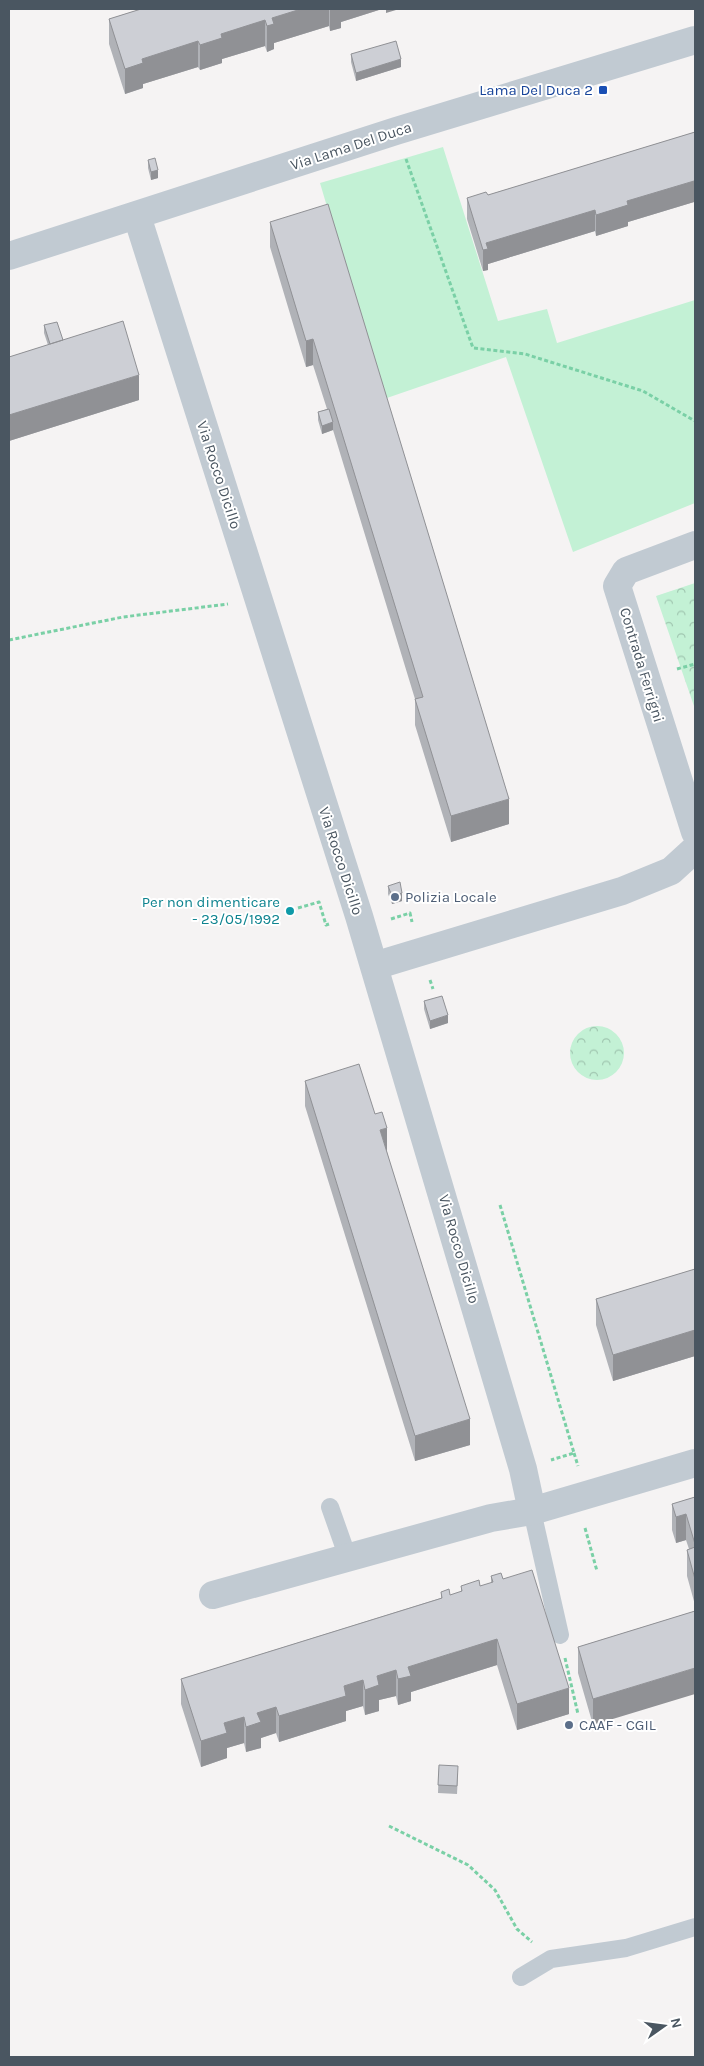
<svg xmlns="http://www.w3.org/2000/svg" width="704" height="2066" viewBox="0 0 704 2066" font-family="Karla,sans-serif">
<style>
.green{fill:#c3f1d5}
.park{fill:url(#park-crowns)}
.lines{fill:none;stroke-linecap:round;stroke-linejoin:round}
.path{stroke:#7ad0a6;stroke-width:3;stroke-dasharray:4 2.5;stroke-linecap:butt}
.lane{stroke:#c1cad2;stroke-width:18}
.street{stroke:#c1cad2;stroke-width:28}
.wall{fill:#b0b2b7}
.shaded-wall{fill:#909195}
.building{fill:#cdcfd5;stroke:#909195}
.transit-dot{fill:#1a4fb4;stroke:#fff;stroke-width:2}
.service-dot{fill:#5c6f8a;stroke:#fff;stroke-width:2}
.culture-dot{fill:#0f9aa8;stroke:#fff;stroke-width:2}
.labels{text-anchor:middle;stroke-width:4;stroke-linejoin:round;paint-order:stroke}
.transit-label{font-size:15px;fill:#164399;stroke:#fff;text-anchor:end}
.street-label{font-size:15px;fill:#4a5661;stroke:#fff}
.service-label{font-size:15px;fill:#4e5e75;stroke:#fff;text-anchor:start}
.culture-label{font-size:15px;fill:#0d838f;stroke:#fff;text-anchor:end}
</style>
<defs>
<pattern id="park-crowns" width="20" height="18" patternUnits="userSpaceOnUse" patternTransform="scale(1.25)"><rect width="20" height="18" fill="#c3f1d5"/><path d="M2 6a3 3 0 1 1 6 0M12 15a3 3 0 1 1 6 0" fill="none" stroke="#a0c6b0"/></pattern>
</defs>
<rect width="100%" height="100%" fill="#f5f3f3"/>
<path class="green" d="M443,147L498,321L547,309L557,343L695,300V503L573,552L506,357L384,399L320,183Z"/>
<path class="park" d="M695,583V709L656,596Z
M570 1053a27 27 0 1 1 54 0a27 27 0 1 1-54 0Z"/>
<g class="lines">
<path class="path" d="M406,159L473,348L525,354L643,391L695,421
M9,640L123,617L228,604
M677,669L695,664
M298,908L319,902L326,925L329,924
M391,919L410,913L412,922
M430,980L433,989
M500,1205L574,1453L551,1460
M574,1453L578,1466
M585,1528L597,1571
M565,1658L578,1714
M389,1826L468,1865L495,1890L517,1929L532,1942"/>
<path class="lane" d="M330,1507L348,1558
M532,1511L560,1635
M521,1977L551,1959L626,1948L695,1927"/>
<path class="street" d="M137,216L359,916L523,1469L532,1511
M9,256L396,131L695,40
M695,545L626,571L617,586L695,832
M374,966L622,891L671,871L695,849
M213,1595L491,1518L532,1511L695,1463"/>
</g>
<path class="wall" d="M141,9H382L341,22V28L330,31L329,26L274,43V49L267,52L265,46L222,59V63L200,70L198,67L143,84V88L125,94L109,44V19Z
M351,54L401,67L356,81L351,62Z
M695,132V207L694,202L628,222V226L596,236L595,231L488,264V270L483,271L467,219V198L488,195Z
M148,160L158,178L151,180L148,168Z
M270,222L509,824L451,842L415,725V699L333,430L322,434L318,420V412L327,409L313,365L306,367L270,247Z
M44,325L139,400L9,441V357L48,345L44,333Z
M388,886L402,901L392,904L388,894Z
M424,1001L448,1023L430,1029L424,1009Z
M305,1081L387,1152L470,1445L415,1461L305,1106Z
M695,1269V1356L613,1381L596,1325V1299Z
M695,1497V1605L687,1576V1550L689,1549L686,1540L676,1543L672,1530V1504Z
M491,1576L503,1579L569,1714L517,1730L497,1665L411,1692V1701L398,1705L396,1696L379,1700V1711L365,1715L363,1706L346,1711V1721L279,1742L276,1733L261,1738V1748L246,1752L244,1743L227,1748V1758L201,1767L181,1704V1679L441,1598V1592L450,1595L461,1592V1586H480L491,1583Z
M695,1611L593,1725L578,1673V1647Z
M439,1765L458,1774L457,1794L438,1793Z"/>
<path class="shaded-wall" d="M301,9H329V26L274,43V49L267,52V26L272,18Z
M330,9H382L341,22V28L330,31Z
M386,9H396V10L386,13Z
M265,20V46L222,59V63L200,70V45L221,34Z
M198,41V67L143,84V88L125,94V69L142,59Z
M401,59V67L356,81V73Z
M158,170V178L151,180V172Z
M694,181V202L628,222V226L596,236V215L627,201Z
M595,210V231L488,264V270L483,271V250L486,243Z
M313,339V365L306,367V341Z
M139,375V400L9,441V415Z
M333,422V430L322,434V426Z
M509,799V824L451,842V816Z
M402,893V901L392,904V896Z
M448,1015V1023L430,1029V1021Z
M387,1128V1153L380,1130Z
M695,1330V1356L613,1381V1355Z
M470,1419V1445L415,1461V1436Z
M686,1514V1540L676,1543V1517Z
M497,1639V1665L411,1692V1701L398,1705V1679L408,1667Z
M695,1668V1694L593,1725V1699Z
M396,1670V1696L379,1700V1711L365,1715V1690L377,1676Z
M363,1680V1706L346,1711V1721L279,1742V1716L344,1686Z
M569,1688V1714L517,1730V1704Z
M276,1707V1733L261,1738V1748L246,1752V1727L257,1713Z
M244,1717V1743L227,1748V1758L201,1767V1741L224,1723Z"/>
<path class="building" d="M141,9H301L272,18L274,24L267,26L265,20L221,34L222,38L200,45L198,41L142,59L143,63L125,69L109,19Z
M396,41L401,59L356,73L351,54Z
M695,132V186L694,181L627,201L628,205L596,215L595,210L486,243L488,249L483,250L467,198L486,192L488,195Z
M155,158L158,170L151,172L148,160Z
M328,204L509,799L451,816L415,699L423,697L313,339L306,341L270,222Z
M123,321L139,375L9,415V357Z
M57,322L63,340L50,344L44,325Z
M329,409L333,422L322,426L318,412Z
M400,882L402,893L392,896L388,886Z
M442,996L448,1015L430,1021L424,1001Z
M359,1064L375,1114L382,1112L387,1128L380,1130L470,1419L415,1436L305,1081Z
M695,1269V1330L613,1355L596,1299Z
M695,1497V1544L686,1514L676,1517L672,1504Z
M695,1547V1579L687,1550Z
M532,1570L569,1688L517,1704L497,1639L408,1667L411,1676L398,1679L396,1670L377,1676L379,1685L365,1690L363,1680L344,1686L346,1696L279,1716L276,1707L257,1713L261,1722L246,1727L244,1717L224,1723L227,1733L201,1741L181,1679L439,1599L442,1598L441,1592L449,1589L450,1595L462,1591L461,1586L479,1580L480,1586L493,1582L491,1576L501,1573L503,1579Z
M695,1611V1668L593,1699L578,1647Z
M439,1765L458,1766L457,1786L438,1785Z"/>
<rect class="transit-dot" x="598" y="85" width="10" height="10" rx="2.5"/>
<g class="service-dot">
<circle cx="395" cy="897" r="5"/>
<circle cx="569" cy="1725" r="5"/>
</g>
<circle class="culture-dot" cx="290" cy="911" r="5"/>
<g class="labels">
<g class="transit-label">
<text x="593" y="95">Lama Del Duca 2</text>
</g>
<g class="street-label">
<text transform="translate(351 146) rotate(-18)" y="5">Via Lama Del Duca</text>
<text transform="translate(219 475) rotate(72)" y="5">Via Rocco Dicillo</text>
<text transform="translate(642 665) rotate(73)" y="5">Contrada Ferrigni</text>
<text transform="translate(341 861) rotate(72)" y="5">Via Rocco Dicillo</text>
<text transform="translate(459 1249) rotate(74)" y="5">Via Rocco Dicillo</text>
</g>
<g class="service-label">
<text x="405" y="902">Polizia Locale</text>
<text x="579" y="1730">CAAF - CGIL</text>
</g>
<g class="culture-label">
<text x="280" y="907">Per non dimenticare<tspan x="280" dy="17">- 23/05/1992</tspan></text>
</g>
</g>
<rect width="704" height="2066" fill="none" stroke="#4a5661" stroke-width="20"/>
<g transform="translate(664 2026) rotate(76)" stroke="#ffffff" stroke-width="4" paint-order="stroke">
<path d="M0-4L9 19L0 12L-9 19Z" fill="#4a5661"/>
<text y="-8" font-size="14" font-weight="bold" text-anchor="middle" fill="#4a5661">N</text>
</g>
</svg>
